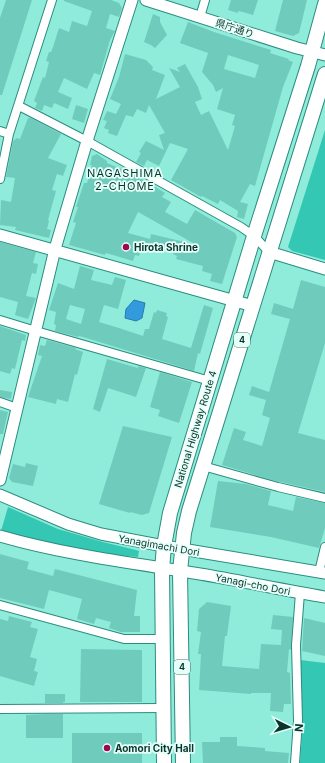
<svg xmlns="http://www.w3.org/2000/svg" width="325" height="763" viewBox="0 0 325 763" font-family="Inter,'Noto Sans JP',sans-serif">
<style>
.green{fill:#34c8b4}
.water{fill:#339bdd;stroke:#277ca8}
.building{fill:#6fccbc;fill-rule:evenodd}
.lines{fill:none;stroke-linecap:round;stroke-linejoin:round}
.street-casing{stroke:#2a8d7f;stroke-width:10}
.secondary-casing{stroke:#2a8d7f;stroke-width:13}
.highway-casing{stroke:#2a8d7f;stroke-width:16}
.street{stroke:#fff;stroke-width:8}
.secondary{stroke:#fff;stroke-width:11}
.highway{stroke:#fff;stroke-width:14}
.poi-dot{fill:#9e064f;stroke:#e5fff9;stroke-width:1.5}
.labels{text-anchor:middle;stroke-width:3.5;stroke-linejoin:round;paint-order:stroke}
.shield{fill:#e5fff9;stroke:#4c716b;stroke-width:1}
.shield-label{font-size:9px;font-weight:bold;fill:#0b342e}
.street-label{font-size:10px;fill:#0b342e;stroke:#e5fff9}
.poi-label{font-size:10px;font-weight:bold;fill:#0b342e;stroke:#e5fff9;text-anchor:start}
.neighbourhood-label{font-size:11px;letter-spacing:1px;fill:#0b342e;stroke:#e5fff9}
</style>
<rect width="100%" height="100%" fill="#8fecdb"/>
<path class="green" d="M325,130V260L292,251L288,247Z
M8,507L58,529L103,542L136,550L139,551L138,557L105,554L48,543L1,531Z
M300,660L325,663V763H300L303,721L300,690Z"/>
<path class="water" d="M134,300L145,303L142,318L136,321L125,318L126,309Z"/>
<path class="building" d="M6,0H32L2,95H0V18Z
M64,0H111L119,3L122,8L119,17L110,14L106,28L115,31L110,40L100,75L94,73L87,89L64,78L58,92L72,98L68,109L54,103L52,108L44,105L42,111L35,108L37,103L34,101L43,77L45,78L49,62L46,61L49,52H51L53,47L59,28L69,32L72,21L87,26L92,11L64,1Z
M231,0H258L253,15L243,12L238,11V13L228,10Z
M283,0H307L299,33L293,36L275,31Z
M153,14L160,17V22L167,35L155,48L151,45L144,42Z
M188,22L214,32L271,50L270,53L289,59L288,60L293,62L283,87L255,186L250,184L240,202L248,204L244,219L237,217L238,211L220,200L218,204L202,196L201,197L171,180L188,149L170,143L159,166L147,160L144,166L136,162L141,153L139,152L146,141L164,150L159,135L165,133L149,105L146,113L137,109L133,117L126,115L117,136L108,133L109,130L104,128L107,121L103,120L107,111L116,114L121,104L110,99L119,77L125,54L146,60L153,67L152,70L165,75L156,99L180,87L169,68L180,72L177,68L185,64L198,87L202,99L195,102L201,115L209,111L228,150L235,126L232,125L235,115L217,109L223,88L216,92L213,85L202,72L208,53L180,43ZM228,55L259,65L255,78L224,69Z
M76,105L88,109L84,123L72,119Z
M28,118H31L61,134L48,158L67,165L63,176L57,174L52,190L56,191L48,220L49,221L47,229L51,230L49,238L15,230L16,227L0,225L1,200L11,202L15,178L6,177L13,141L17,138L20,139Z
M97,154L107,161V163L131,173V172L165,193L162,197L171,202L165,212L187,224L195,210L235,233L237,237L222,284L210,281L212,274L202,271L203,266L176,259L177,256L173,254V252L142,244L139,256L135,255L133,261L106,253L105,255L69,245L76,223L73,222L78,207H76L84,183H87L92,165H90L92,156ZM138,212L193,243V244L151,234L150,239L128,233Z
M0,242L36,252L33,263L38,264L36,274L32,273L26,296L36,298L28,319L15,315L18,302L0,297Z
M80,266L94,270L91,280L112,285L115,277L126,280L118,309L104,305L99,322L119,328L143,336L145,329H149L154,312L156,313L157,310L167,313L166,316L168,317L162,339L191,348L204,305L213,308L200,354L198,353L194,371L83,337L79,336L78,337L55,331L56,325L54,324L56,312L49,310L58,283L74,289ZM70,305L85,309L81,324L66,319Z
M301,280L325,287V343L298,433L325,440V492L272,480L222,465L234,428L246,432L243,440L262,446L270,418L262,415L266,400L249,395L252,386L269,392L290,319L271,314L274,303L293,309Z
M0,326L26,335L25,341L22,340L15,369L12,368L10,374L0,371Z
M47,340L76,348L75,349L83,352L77,375L75,374L68,402L57,399L56,404L28,397L42,356L38,355L40,345L45,346Z
M107,359L138,368V366L146,368L136,397L108,388L100,412L93,409Z
M160,372L192,382L179,423L158,416L160,410L150,407Z
M0,390L12,392L11,399L0,397Z
M0,410L8,412L3,434H0Z
M123,426L172,437L149,513L142,515L130,512V513L99,504Z
M26,463L38,466L33,486L12,482L9,478L13,464L25,467Z
M218,481L246,484L271,491L268,505L293,511L296,497L325,503V528L319,548L271,537L210,527Z
M0,554L29,562L27,569L53,576L55,569L137,590L134,616H140V632H121L109,628L111,622L96,618L94,624L77,619L82,599L49,590L44,609L0,598Z
M207,602L231,606L227,636H225L222,666L259,669L261,644L281,645L282,630L271,629L273,615L293,617L291,650L289,649L287,672L290,673L291,704H284L283,712L270,711L271,693H251V694L199,690L201,654H198L201,632L197,631L199,609Z
M9,616L32,622L30,627L38,629L30,657L37,659L34,671L38,672L34,686L0,676V619L8,621Z
M304,618L325,623V656L302,651Z
M81,649L142,650V702H80Z
M45,694H65V702H63V703H45Z
M45,714H63V738H26V715Z
M72,733H142V763H72Z
M220,737H237V746L265,748V751L289,753L288,763H203L202,742H220Z"/>
<g class="lines">
<defs>
<path id="street" d="M200,17L205,0
M19,106L87,141L241,227L254,236L269,252
M0,131L9,134
M0,179L9,134L52,0
M0,320L36,331L210,381
M0,402L17,408
M203,466L278,487L325,498
M319,572L325,547
M0,605L124,639H163
M0,709L164,708
M295,763L298,721L296,645L300,593"/>
<path id="secondary" d="M146,0L297,48L325,55
M0,235L253,306
M269,252L325,269
M0,480L55,249L87,141L132,0
M0,495L68,524L101,534L164,546L325,573
M0,536C66,555 133,563 200,574C242,581 283,590 325,597"/>
<path id="highway" d="M164,763L162,569L164,546L170,513L254,236L308,66L325,4
M183,763L180,571L184,533L189,511L325,74"/>
</defs>
<use href="#street" class="street-casing"/>
<use href="#secondary" class="secondary-casing"/>
<use href="#highway" class="highway-casing"/>
<use href="#street" class="street"/>
<use href="#secondary" class="secondary"/>
<use href="#highway" class="highway"/>
</g>
<g class="poi-dot">
<circle cx="126" cy="247" r="4"/>
<circle cx="107" cy="748" r="4"/>
</g>
<g class="labels">
<g class="shield">
<rect x="234" y="333" width="16" height="14" rx="3"/>
<rect x="174" y="660" width="16" height="14" rx="3"/>
</g>
<g class="shield-label">
<text x="242" y="343">4</text>
<text x="182" y="670">4</text>
</g>
<g class="street-label">
<text transform="translate(235 28) rotate(18)" y="4">県庁通り</text>
<text transform="translate(195 429) rotate(-73)" y="4">National Highway Route 4</text>
<text transform="translate(159 545) rotate(10)" y="4">Yanagimachi Dori</text>
<text transform="translate(253 584) rotate(11)" y="4">Yanagi-cho Dori</text>
</g>
<g class="poi-label">
<text x="134" y="251">Hirota Shrine</text>
<text x="115" y="752">Aomori City Hall</text>
</g>
<g class="neighbourhood-label">
<text x="125" y="177">NAGASHIMA<tspan x="125" dy="13">2-CHOME</tspan></text>
</g>
</g>
<g transform="translate(289 727) rotate(95)" stroke="#e5fff9" stroke-width="3" paint-order="stroke">
<path d="M0-3L7 15L0 10L-7 15Z" fill="#0b342e"/>
<text y="-6" font-size="11" font-weight="bold" text-anchor="middle" fill="#0b342e">N</text>
</g>
</svg>
